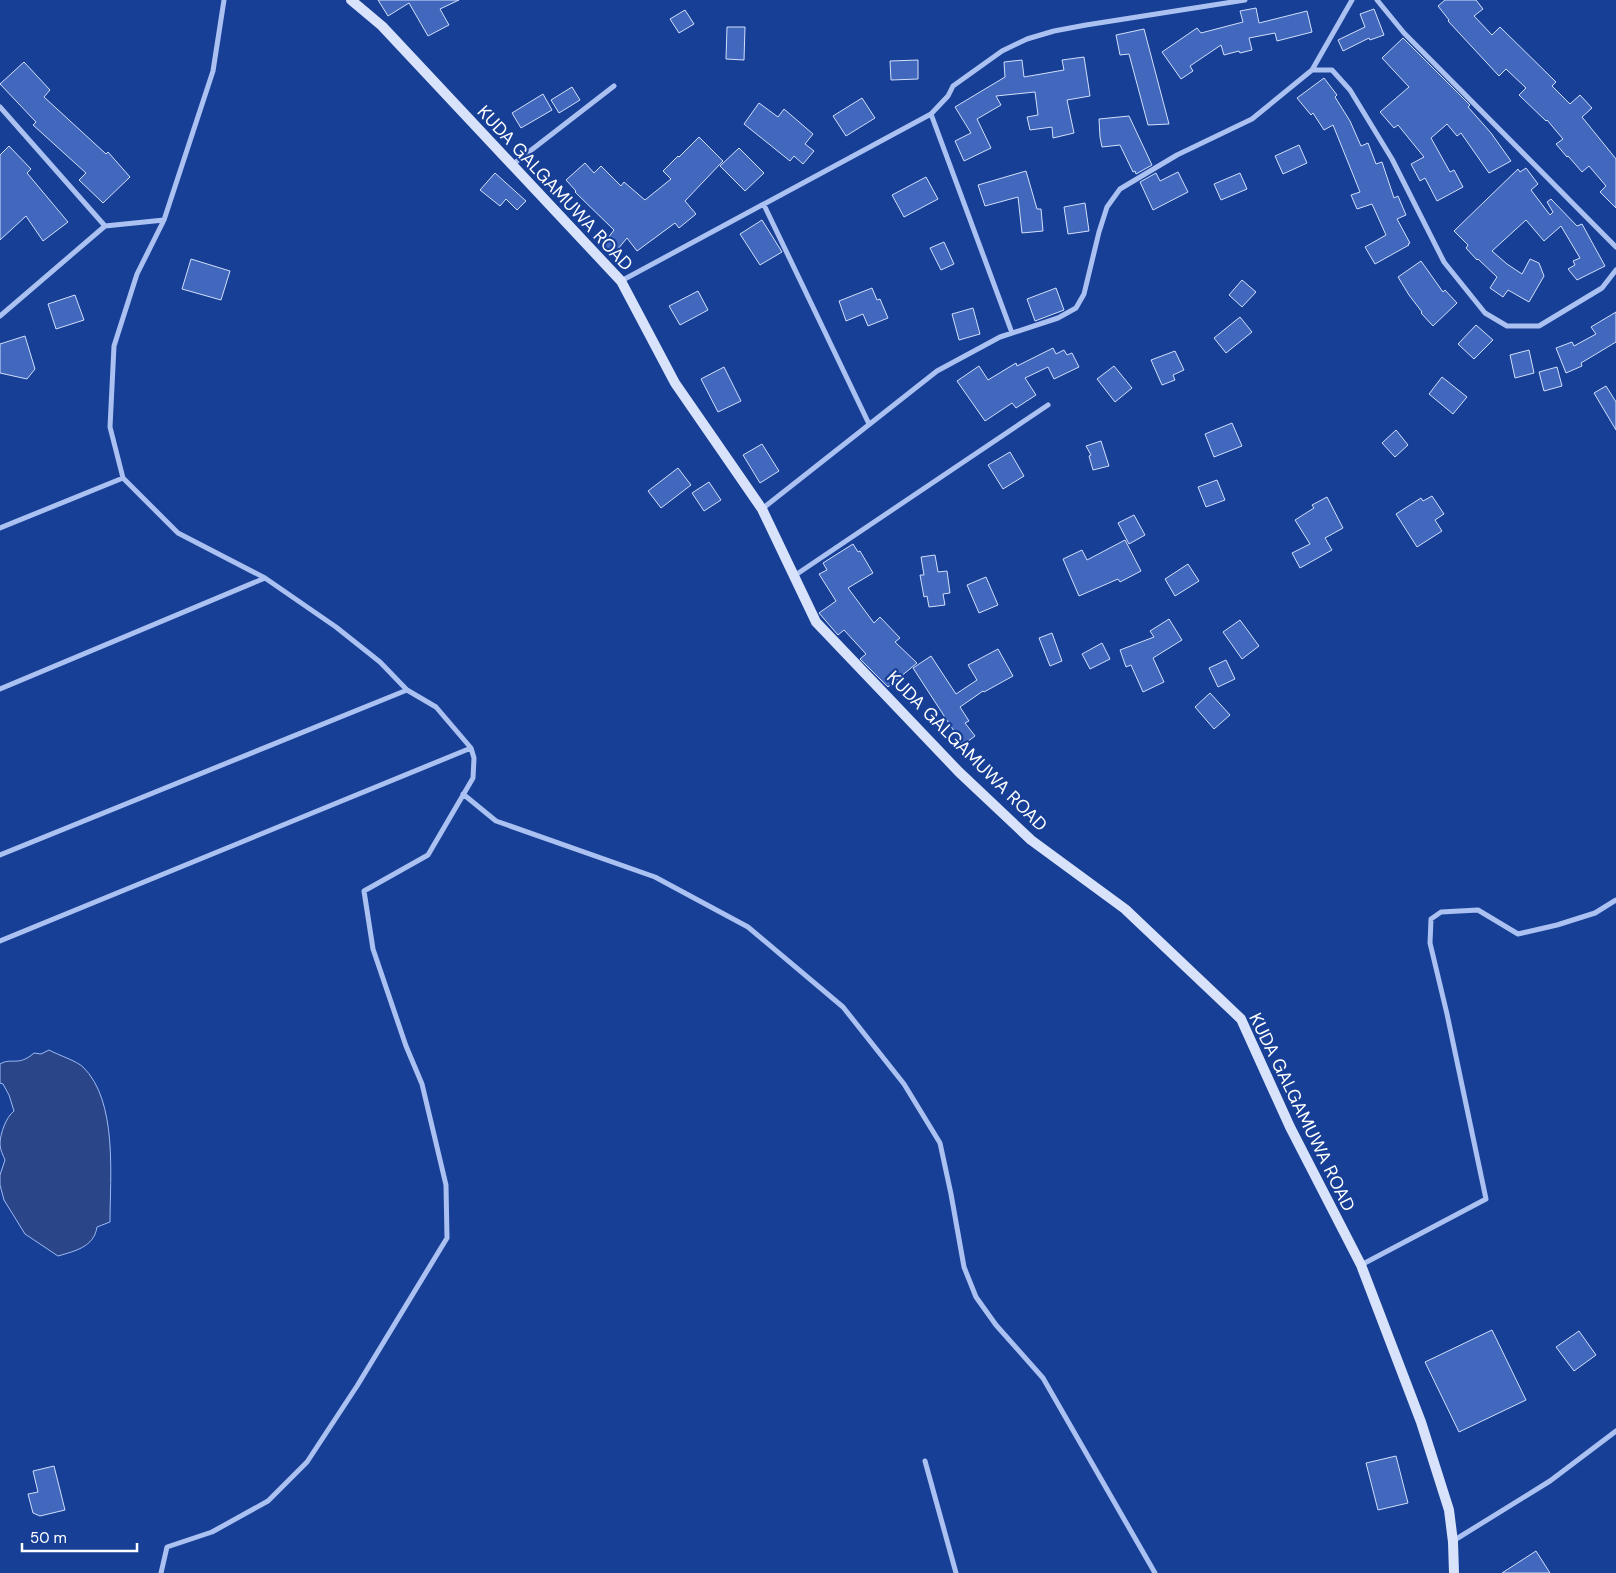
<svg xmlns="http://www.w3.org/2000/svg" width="1616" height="1573" viewBox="0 0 1616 1573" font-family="'DM Sans',sans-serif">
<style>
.water{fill:#2b4688;stroke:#9dbaf3}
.building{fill:#4168bd;stroke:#d1dffc}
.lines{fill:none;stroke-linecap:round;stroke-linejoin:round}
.street{stroke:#aac1f1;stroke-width:5}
.secondary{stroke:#d8e3fb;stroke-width:10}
.labels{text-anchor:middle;stroke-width:4.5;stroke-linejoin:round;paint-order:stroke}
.street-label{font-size:18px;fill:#fff;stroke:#183f96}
</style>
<rect width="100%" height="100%" fill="#183f96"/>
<path class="water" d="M49,1050C58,1055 77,1061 83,1067C118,1101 110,1177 110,1222L97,1227C94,1247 75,1251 58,1256L25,1234L4,1200L0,1185V1175L5,1160C3,1155 0,1150 0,1144C0,1134 6,1117 14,1111L9,1095L3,1084L0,1083V1064C12,1057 18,1067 34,1053L41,1054Z"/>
<path class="building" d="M378,0H459L440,9L449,25L428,36L409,3L388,16Z
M1445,0H1476L1483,9L1474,16L1492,35L1500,27L1556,82L1552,86L1570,104L1580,95L1592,108L1582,117L1616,159V208L1600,192L1606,186L1589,166L1582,172L1568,156L1567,157L1556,144L1563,139L1547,120L1546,121L1519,95L1526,88L1506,69L1499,76L1448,21L1449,20L1438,6Z
M1256,8L1259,23L1307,11L1312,32L1277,41L1275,33L1249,38L1252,50L1240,53L1239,51L1224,55L1221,45L1190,66L1193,71L1181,79L1162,52L1197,28L1201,33L1243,22L1240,11Z
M1374,9L1384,35L1370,40L1369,38L1343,51L1338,40L1365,27L1360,14Z
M685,10L694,24L679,33L670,19Z
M727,27H745L744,60L726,59Z
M1144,29L1169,124L1148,125L1129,54L1120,55L1116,35Z
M1403,38L1470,105L1468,107L1491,133L1511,161L1489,173L1461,133L1457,136L1447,124L1431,138L1450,172L1454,170L1463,187L1437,201L1425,178L1420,181L1411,164L1424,157L1398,125L1394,128L1380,112L1409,87L1382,58Z
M1084,57L1090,96L1067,100L1074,133L1053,138L1052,127L1030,130L1027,117L1038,115L1035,92L996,96L1001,105L977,119L991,148L964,161L955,141L971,133L955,107L1005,77L1004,62L1022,60L1024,77L1064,70L1062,60Z
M918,60V79L891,80L890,61Z
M24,62L50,90L44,97L106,154L108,152L130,177L103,203L79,180L86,173L33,125L36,122L0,84Z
M1324,78L1337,95L1335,97L1350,121L1361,146L1368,143L1376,164L1382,162L1394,198L1398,196L1406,215L1397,219L1410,243L1408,244L1409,245L1375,264L1365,247L1386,235L1372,204L1357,209L1351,195L1360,192L1333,125L1324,130L1313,113L1311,115L1297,98Z
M572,87L580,100L559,113L551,100Z
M543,94L552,110L521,128L512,113Z
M862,98L875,118L846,136L833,116Z
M759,103L778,117L784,109L813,134L805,144L814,151L803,164L794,156L790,161L744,124Z
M1129,116L1152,165L1136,174L1135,171L1133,172L1120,145L1102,147L1100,137L1099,119Z
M699,137L723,161L685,201L696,214L679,228L675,223L637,251L627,238L613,255L602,246L614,230L575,192L576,191L566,180L585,163L594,173L601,166L621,186L624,182L645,200L671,179L663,171L678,156L679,157Z
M1299,145L1307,163L1283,174L1275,156Z
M9,146L31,169L27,173L68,222L43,241L26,216L0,240V155Z
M739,148L764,173L745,191L720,166Z
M1526,168L1538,184L1531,190L1550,215L1553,212L1547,202L1551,199L1577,226L1582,224L1605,266L1577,280L1568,269L1575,265L1573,261L1580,258L1561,226L1544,241L1526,220L1492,251L1507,264L1522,274L1530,259L1539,263L1544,276L1529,302L1508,290L1503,297L1490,288L1497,277L1478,259L1477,260L1466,248L1468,245L1454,231L1518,169L1520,172Z
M1026,171L1037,209H1041L1043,231L1022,233L1018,197L985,206L978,185Z
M1178,172L1188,192L1153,210L1140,182L1156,173L1160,181Z
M495,173L526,201L517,210L506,199L500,206L480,190Z
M1240,173L1247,189L1221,200L1214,184Z
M926,177L938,199L904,217L892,195Z
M1085,203L1089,231L1068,234L1064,207Z
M762,220L782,252L760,265L740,234Z
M944,242L954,264L941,270L930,248Z
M191,259L230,271L221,300L182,289Z
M1421,261L1443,292L1445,290L1457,303L1433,326L1421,313L1422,312L1409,295L1398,277Z
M1242,280L1256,292L1242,307L1229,295Z
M872,288L877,300L880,299L888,318L868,326L863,314L846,321L839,301Z
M1056,288L1064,310L1035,321L1027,299Z
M698,291L708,310L680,325L669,306Z
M75,295L84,320L56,329L48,304Z
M973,308L980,334L959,340L952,314Z
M1616,312V342L1581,363L1582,366L1566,373L1556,348L1572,342L1574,346L1596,334L1591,327Z
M1240,317L1252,332L1226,353L1214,338Z
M1476,325L1493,340L1474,359L1458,344Z
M25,336L35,369L27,379L0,373V344Z
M1053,348L1056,354L1064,350L1067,355L1072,353L1079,367L1054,379L1048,367L1025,378L1036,395L1016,408L1012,403L985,421L957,381L979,366L988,380L1016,363L1017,366Z
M1529,350L1534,373L1515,378L1510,355Z
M1175,351L1184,370L1173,375L1175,380L1162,385L1151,360Z
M1114,366L1132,388L1115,402L1097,379Z
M724,367L741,401L718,412L701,379Z
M1557,367L1562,386L1544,391L1539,372Z
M1442,377L1467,397L1453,414L1429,394Z
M1606,386L1616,402V430L1594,393Z
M1232,423L1242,446L1214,457L1205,434Z
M1396,430L1408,445L1395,457L1382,443Z
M1101,441L1109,466L1093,470L1089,456L1091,455L1086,446Z
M762,444L779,471L760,483L743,455Z
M1010,452L1024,476L1003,489L988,465Z
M678,468L691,485L661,508L648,491Z
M1217,480L1225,500L1206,507L1198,487Z
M709,482L721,500L704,511L692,493Z
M1432,496L1444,514L1435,520L1442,531L1417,547L1396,514L1421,498L1423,501Z
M1327,497L1343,528L1325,538L1332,550L1300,568L1292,553L1310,544L1295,520L1314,508L1312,505Z
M1134,515L1145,535L1129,544L1118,523Z
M1125,540L1141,571L1120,582L1118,579L1079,596L1063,559L1082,550L1087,560Z
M853,544L858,552L860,551L873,573L848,588L874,623L880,617L900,638L895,642L917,663L888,687L860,659L866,654L844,630L838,635L819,613L836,601L819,574L827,570L823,563Z
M935,555L938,572L947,571L950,593L943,594L945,605L929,607L927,596L924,597L920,575H924L921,557Z
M1188,564L1199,581L1175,596L1165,579Z
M986,577L998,605L979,613L967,585Z
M1169,619L1182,640L1153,658L1164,682L1143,692L1131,665L1126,667L1120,650L1154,637L1150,631Z
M1240,620L1259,646L1242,659L1223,632Z
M1052,633L1062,661L1050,666L1039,638Z
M1102,643L1110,659L1090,669L1082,654Z
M998,649L1013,676L984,692L983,691L960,707L969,721L965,723L975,736L963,745L913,668L931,656L956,694L977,680L968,665Z
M1226,660L1235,679L1218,687L1209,668Z
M1210,693L1230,715L1214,729L1195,707Z
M1492,1330L1526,1400L1459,1432L1425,1362Z
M1579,1331L1596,1355L1574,1371L1556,1347Z
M1396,1456L1408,1503L1378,1510L1366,1463Z
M54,1466L65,1510L40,1516L33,1513L28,1494L38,1492L33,1471Z
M1536,1551L1550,1573H1502Z"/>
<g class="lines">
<path class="street" d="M1377,0L1404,33L1616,247
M1312,70L1352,0
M0,107L105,226
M931,114L1012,333
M512,165L614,86
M764,205L869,424
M621,281L931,114L948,96L953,86L1002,51L1027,39L1054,31L1086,25L1245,0
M0,316L105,226L164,220
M762,509L937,371L1000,337L1058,318L1076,308L1084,294L1099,232L1107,207L1120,189L1177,155L1252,119L1312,70H1332L1350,90L1392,159L1444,262L1485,313L1507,326H1539L1602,288L1616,270
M0,528L123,478
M794,576L1048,405
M0,689L265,578
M463,794L496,821L655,877L748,927L843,1007L904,1084L940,1143L951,1194L964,1267L976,1297L996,1325L1043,1378L1155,1573
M0,855L407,690
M0,941L471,748
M1361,1265L1486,1199L1447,1014L1430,943L1431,919L1441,912L1478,910L1518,934L1557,925L1595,913L1616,900
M925,1461L956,1573
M1453,1541L1550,1481L1616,1431
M161,1573L167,1547L212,1532L268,1501L307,1462L357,1386L447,1238L446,1185L422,1084L406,1046L373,949L364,891L428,855L473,778L474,758L471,748L436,707L407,690L380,662L336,627L265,578L178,533L123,478L110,427L114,346L137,274L164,220L213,71L224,0"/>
<path class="secondary" d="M351,0L382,26L621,281L675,383L762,509L816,622L959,772L1031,840L1125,909L1241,1019L1290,1127L1361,1265L1421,1422L1449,1510L1453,1542L1454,1573"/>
</g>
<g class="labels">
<g class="street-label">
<text transform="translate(555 188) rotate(47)" y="6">KUDA GALGAMUWA ROAD</text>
<text transform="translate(967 751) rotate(45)" y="6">KUDA GALGAMUWA ROAD</text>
<text transform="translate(1302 1112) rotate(64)" y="6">KUDA GALGAMUWA ROAD</text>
</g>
</g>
<path d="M22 1543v8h115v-8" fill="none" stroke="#ffffff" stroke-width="2.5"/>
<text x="30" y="1543" font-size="15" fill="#ffffff" stroke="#183f96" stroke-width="4" paint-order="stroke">50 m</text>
</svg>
